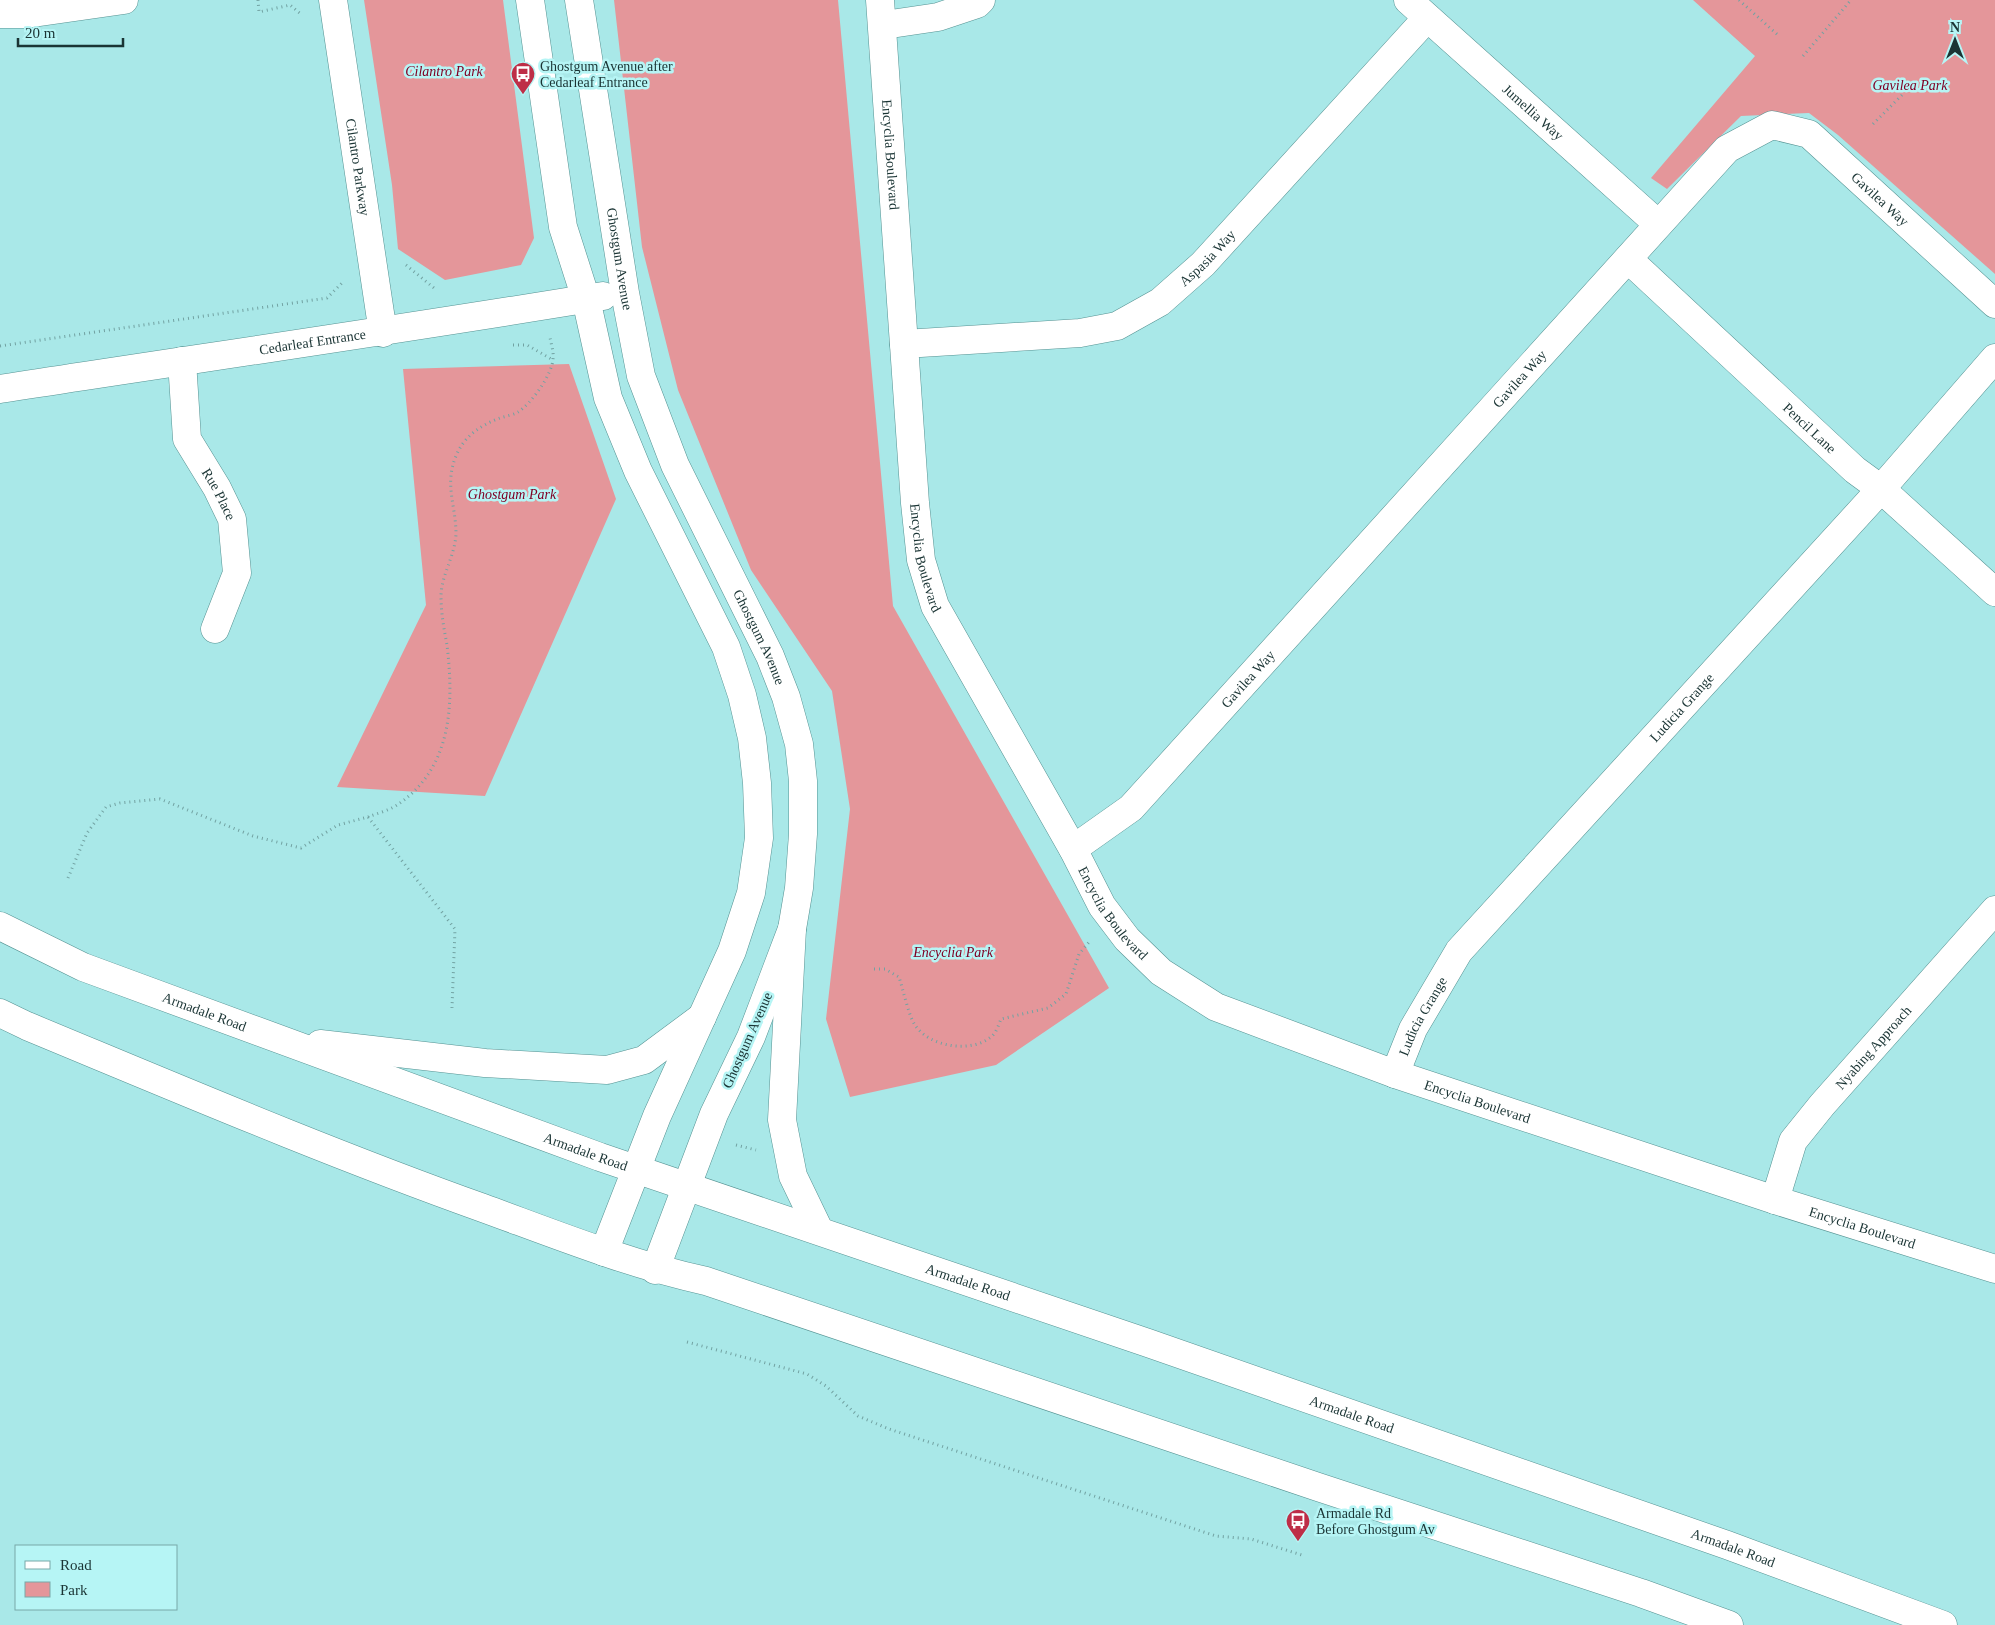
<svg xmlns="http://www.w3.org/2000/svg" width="1995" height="1625" viewBox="0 0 1995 1625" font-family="Georgia,serif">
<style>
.green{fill:#e4969a}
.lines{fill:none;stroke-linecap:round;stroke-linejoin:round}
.minor-casing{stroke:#559292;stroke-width:29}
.trunk-casing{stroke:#559292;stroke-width:29}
.path{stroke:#72a2a2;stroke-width:3;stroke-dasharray:1 4;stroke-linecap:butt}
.minor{stroke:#fff;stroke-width:28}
.trunk{stroke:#fff;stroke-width:28}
.labels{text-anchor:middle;stroke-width:5;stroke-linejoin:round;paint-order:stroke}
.poi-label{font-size:14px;fill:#1a3434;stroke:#b6f5f5;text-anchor:start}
.park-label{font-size:14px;font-style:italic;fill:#800024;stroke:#b6f5f5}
.street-label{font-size:14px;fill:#1a3434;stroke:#b6f5f5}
</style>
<rect width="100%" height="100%" fill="#a9e8e8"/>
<path class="green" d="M364,0H503L534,238L521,265L445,280L398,249L392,185Z
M614,0H838L893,606L1109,988L996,1065L850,1097L826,1019L850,809L832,691L751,570L678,390L642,247Z
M1693,0H1995V274L1838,135L1809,113L1741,116L1667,189L1651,178L1755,56Z
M569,364L616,499L485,796L337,787L426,605L403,369Z"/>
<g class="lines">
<defs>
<g id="minor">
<path id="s1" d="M333,0L383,333"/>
<path d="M530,0L563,227L586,299L608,398L638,471L726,647L742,695L752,738L757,783L759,838L751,893L732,951L657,1116L604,1252"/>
<path id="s2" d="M579,0L625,293L641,376L675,465L770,656L786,697L799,744L803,781V834L799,888L792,929L751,1037L714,1114L655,1270"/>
<path id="s3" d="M880,0L915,503L921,560L935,606L1073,849L1102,906L1127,939L1161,972L1216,1007L1395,1074L1775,1200L1995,1269"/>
<path id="s4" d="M1408,0L1658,224"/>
<path d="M0,14H26L124,0"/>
<path d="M884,25L938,17L977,4L981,0"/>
<path id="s5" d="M1628,259L1855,470L1881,489L1995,592"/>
<path id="s6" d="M904,344L1080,333L1117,326L1160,302L1203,264L1427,18"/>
<path id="s7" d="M182,361L187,439L217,488L232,519L237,573L215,629"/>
<path id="s8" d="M0,389C201,358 403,329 603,296"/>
<path id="s9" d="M1073,849L1131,808L1727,149L1772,125L1809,134L1995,304"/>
<path id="s10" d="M1395,1074L1413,1029L1459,951L1881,489L1995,358"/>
<path id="s11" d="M1775,1200L1793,1141L1822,1105L1995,910"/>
</g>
<g id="trunk">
<path id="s12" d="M0,926L83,967L600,1157L1148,1343L1727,1545L1943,1625"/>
<path d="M792,929L782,1120L793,1176L819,1230"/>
<path d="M0,1013L27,1026C179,1089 329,1153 483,1208C557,1235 629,1264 706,1281L1318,1487L1641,1593L1729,1625"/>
<path d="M320,1044L485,1063L607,1070L644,1060L702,1017"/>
</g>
</defs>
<use href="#minor" class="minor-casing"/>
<use href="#trunk" class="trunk-casing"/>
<path class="path" d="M258,0L259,12L290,5L302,15
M1739,0L1779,36
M1803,56L1851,0
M1873,124L1904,93
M406,265L434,288L436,287
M513,345H527L553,360
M0,346L327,298L343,282
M368,817C378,813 391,810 400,803C452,766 454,704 447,645C444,629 441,613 441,596C441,576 455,556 456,534C456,505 444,485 456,456C464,436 481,425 500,418C506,416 513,415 518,412C531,404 552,375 553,359C554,352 551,344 550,337
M68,878L87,833L106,807L120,803L160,799L253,836L301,848L338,825L368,817L455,929L452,1008
M874,969H885L899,977C903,989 909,1017 915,1025C929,1047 972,1054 992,1036C996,1033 999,1024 1001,1019L1048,1008L1066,994L1079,954L1090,941
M736,1145L756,1150
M687,1342L807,1374L826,1386L858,1416L889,1429L1216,1536L1251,1539L1305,1556"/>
<use href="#minor" class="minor"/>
<use href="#trunk" class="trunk"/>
</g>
<defs>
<symbol id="bus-pin" viewBox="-11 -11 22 30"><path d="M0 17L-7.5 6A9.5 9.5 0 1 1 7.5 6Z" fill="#be2e47" stroke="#b6f5f5"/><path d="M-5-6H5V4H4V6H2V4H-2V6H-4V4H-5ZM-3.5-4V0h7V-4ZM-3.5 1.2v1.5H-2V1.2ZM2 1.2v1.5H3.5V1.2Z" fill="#fff"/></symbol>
</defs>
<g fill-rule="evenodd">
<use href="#bus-pin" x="509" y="60" width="28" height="38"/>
<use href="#bus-pin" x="1284" y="1507" width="28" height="38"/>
</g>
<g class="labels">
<g class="poi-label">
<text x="540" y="71">Ghostgum Avenue after<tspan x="540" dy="16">Cedarleaf Entrance</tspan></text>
<text x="1316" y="1518">Armadale Rd<tspan x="1316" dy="16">Before Ghostgum Av</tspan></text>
</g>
<g class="park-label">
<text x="444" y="76">Cilantro Park</text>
<text x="1910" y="90">Gavilea Park</text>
<text x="512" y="499">Ghostgum Park</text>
<text x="953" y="957">Encyclia Park</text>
</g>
<g class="street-label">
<text dy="5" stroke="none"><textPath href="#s4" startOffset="168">Jumellia Way</textPath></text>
<text dy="5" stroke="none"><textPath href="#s3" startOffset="155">Encyclia Boulevard</textPath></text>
<text dy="5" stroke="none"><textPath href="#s1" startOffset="169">Cilantro Parkway</textPath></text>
<text dy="5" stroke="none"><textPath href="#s9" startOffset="1145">Gavilea Way</textPath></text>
<text dy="5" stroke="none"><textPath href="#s6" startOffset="328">Aspasia Way</textPath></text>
<text dy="5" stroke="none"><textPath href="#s2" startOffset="262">Ghostgum Avenue</textPath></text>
<text dy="5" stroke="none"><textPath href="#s8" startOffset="316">Cedarleaf Entrance</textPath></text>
<text dy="5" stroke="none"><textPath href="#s9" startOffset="650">Gavilea Way</textPath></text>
<text dy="5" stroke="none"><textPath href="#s5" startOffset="248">Pencil Lane</textPath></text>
<text dy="5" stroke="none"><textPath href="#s7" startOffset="142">Rue Place</textPath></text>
<text dy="5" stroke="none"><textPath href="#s3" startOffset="560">Encyclia Boulevard</textPath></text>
<text dy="5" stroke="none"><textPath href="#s2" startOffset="668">Ghostgum Avenue</textPath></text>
<text dy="5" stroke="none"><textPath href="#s9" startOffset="245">Gavilea Way</textPath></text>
<text dy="5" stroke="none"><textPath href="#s10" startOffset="469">Ludicia Grange</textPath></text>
<text dy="5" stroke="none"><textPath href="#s3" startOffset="965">Encyclia Boulevard</textPath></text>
<text dy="5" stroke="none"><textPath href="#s12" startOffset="222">Armadale Road</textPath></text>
<text dy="5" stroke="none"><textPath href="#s10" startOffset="64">Ludicia Grange</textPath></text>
<text transform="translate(747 1040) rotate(-66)" y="5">Ghostgum Avenue</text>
<text dy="5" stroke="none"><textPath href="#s11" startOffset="185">Nyabing Approach</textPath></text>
<text dy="5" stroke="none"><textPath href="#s3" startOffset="1385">Encyclia Boulevard</textPath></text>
<text dy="5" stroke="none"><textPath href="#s12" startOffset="628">Armadale Road</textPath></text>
<text dy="5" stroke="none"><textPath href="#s3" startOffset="1790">Encyclia Boulevard</textPath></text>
<text dy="5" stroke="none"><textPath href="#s12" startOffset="1032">Armadale Road</textPath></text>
<text dy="5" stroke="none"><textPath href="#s12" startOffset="1438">Armadale Road</textPath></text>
<text dy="5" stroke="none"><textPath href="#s12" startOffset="1842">Armadale Road</textPath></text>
</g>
</g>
<rect x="15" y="1545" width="162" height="65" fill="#b6f5f5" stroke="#78a8a8"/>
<rect x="25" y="1561" width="25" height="8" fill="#ffffff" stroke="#78a8a8"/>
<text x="60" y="1570" font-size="15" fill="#1a3434">Road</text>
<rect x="25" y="1582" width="25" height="15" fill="#e4969a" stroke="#78a8a8"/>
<text x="60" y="1595" font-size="15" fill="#1a3434">Park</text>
<g transform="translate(1955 40)" stroke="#b6f5f5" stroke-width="4" paint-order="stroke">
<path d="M0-4L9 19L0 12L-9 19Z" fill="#1a3434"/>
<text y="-8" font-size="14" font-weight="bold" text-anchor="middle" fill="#1a3434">N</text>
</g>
<path d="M18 38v8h105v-8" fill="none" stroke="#1a3434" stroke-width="2.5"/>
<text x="25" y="38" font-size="15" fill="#1a3434" stroke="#b6f5f5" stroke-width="4" paint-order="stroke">20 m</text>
</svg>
